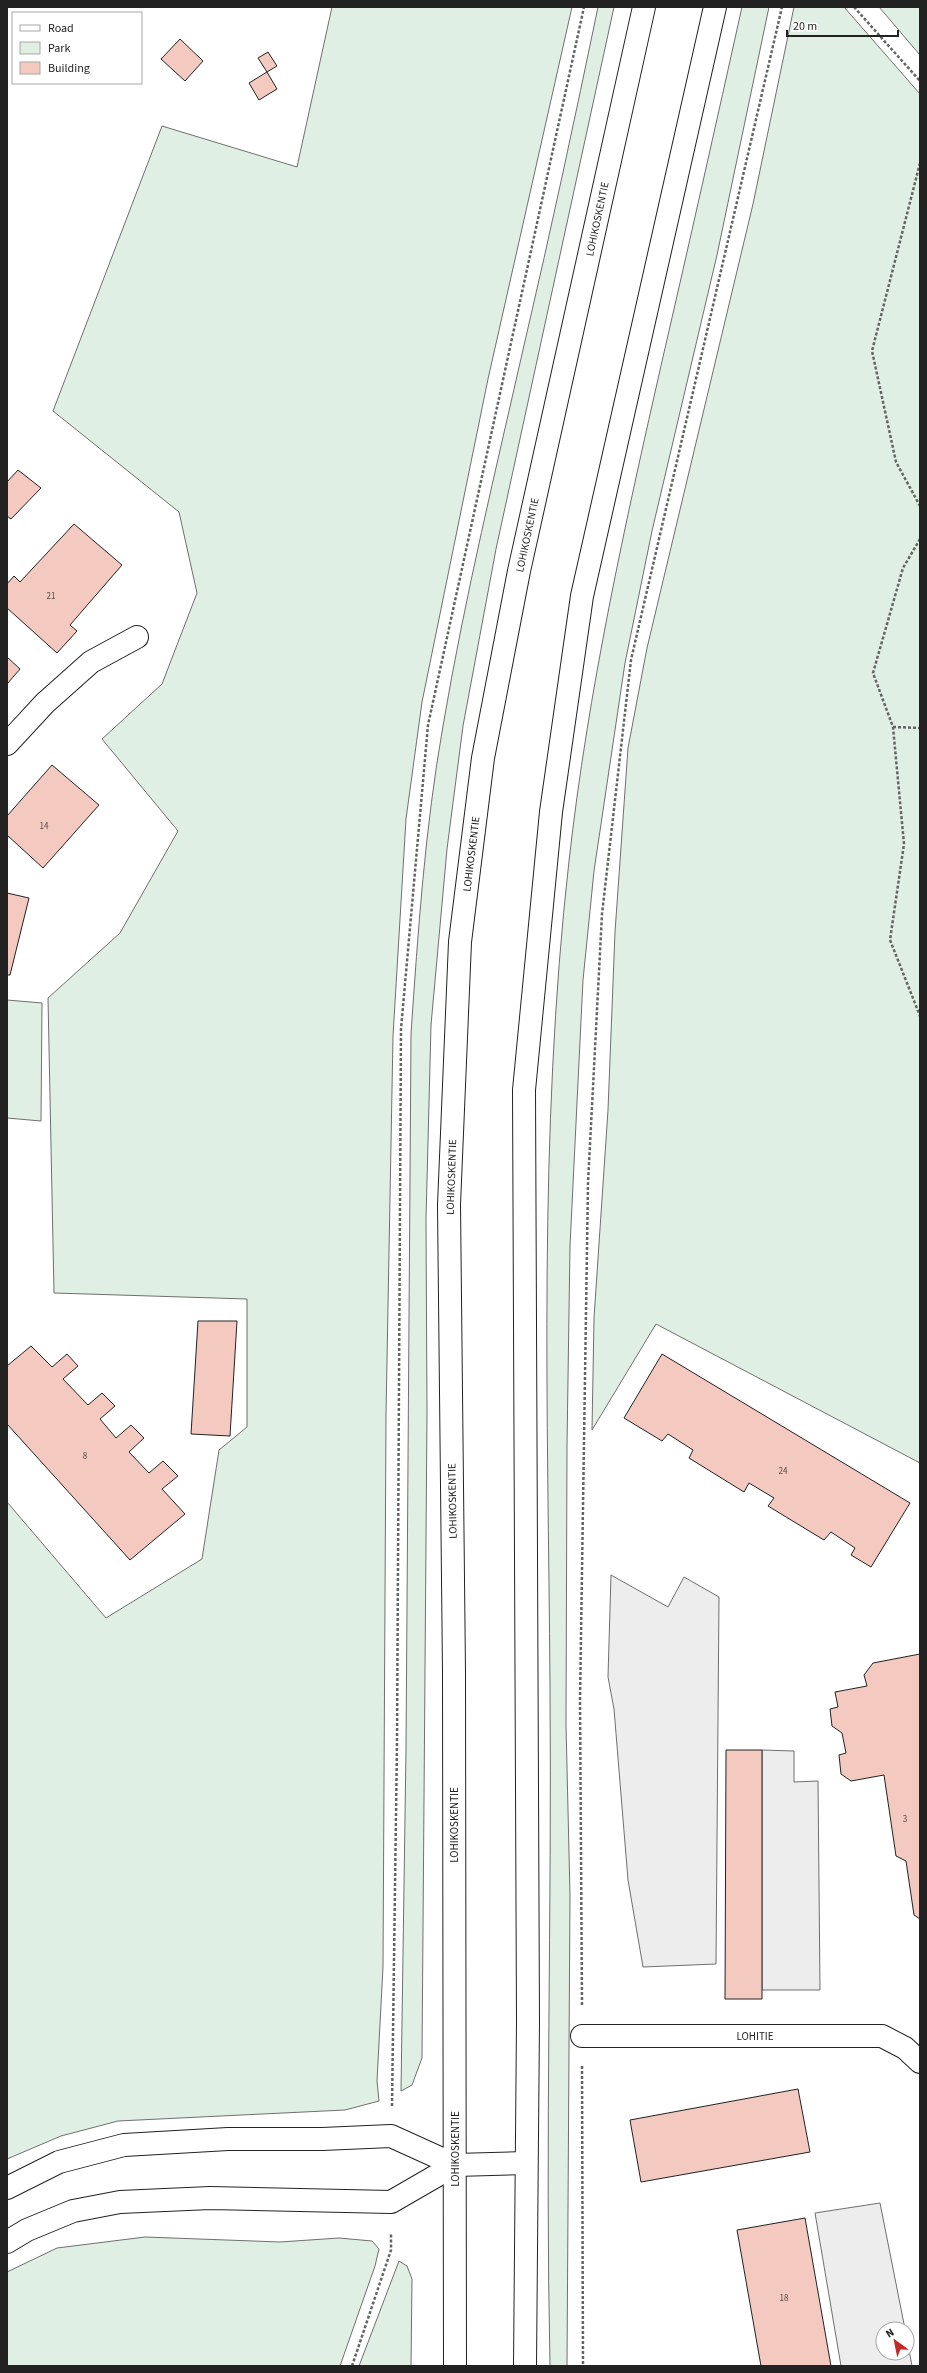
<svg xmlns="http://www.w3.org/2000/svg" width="927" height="2373" viewBox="0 0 927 2373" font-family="'Source Sans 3',sans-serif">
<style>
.green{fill:#e0efe3;stroke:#6f6f6f}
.parking{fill:#ededed;stroke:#6f6f6f}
.building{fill:#f3c9c0;stroke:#222}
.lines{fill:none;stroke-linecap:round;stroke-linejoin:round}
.street-casing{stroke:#222;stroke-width:24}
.primary-casing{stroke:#222;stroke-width:24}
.highway-casing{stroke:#222;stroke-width:24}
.path{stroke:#646464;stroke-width:2.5;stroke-dasharray:3 2;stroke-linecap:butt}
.street{stroke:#fff;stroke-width:22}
.primary{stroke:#fff;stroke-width:22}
.highway{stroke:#fff;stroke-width:22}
.labels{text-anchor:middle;stroke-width:3;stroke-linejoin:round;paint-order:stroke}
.number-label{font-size:9px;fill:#564c4a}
.street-label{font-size:11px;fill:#222;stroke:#fff}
</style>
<rect width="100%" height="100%" fill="#fff"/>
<path class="green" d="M332,7H572L488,379L422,702L406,819L393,1036L386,1415L383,1967L377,2081L379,2101L345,2110L118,2121L61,2136L7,2159V1502L106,1618L202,1559L219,1450L247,1427V1299L54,1293L48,998L120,933L178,831L102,739L162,684L197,593L179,512L53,411L162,126L297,167Z
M598,7H614L496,549L463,726L447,849L431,1025L426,1219L427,1412L422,2058L412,2085L401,2091L406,1749L411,1034C418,931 425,828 443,726C465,596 496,469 525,341C551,230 575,118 598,7Z
M742,7H769L717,255L652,531L625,663L594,871L583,980L570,1246L567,1446L566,1725L570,1895L567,2366H550C545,2139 552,1912 550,1685C548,1411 538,1135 569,861C588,691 625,524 663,357C690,240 716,124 742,7Z
M794,7H844L920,94V1463L656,1324L592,1430L594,1318L608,1110L615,932L628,748L647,648L753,204Z
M879,7H920V55Z
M7,1000L42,1003L41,1121L7,1118Z
M145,2237L280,2242L339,2238L372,2241L379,2249L375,2266L340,2366H7V2272L57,2248Z
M399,2261L407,2266L412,2279L411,2366H359Z"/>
<path class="parking" d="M611,1575L668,1607L684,1577L719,1597L716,1964L643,1967L628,1880L614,1709L608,1677Z
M762,1750L794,1751V1782L818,1781L820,1990H762Z
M880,2203L905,2329H883V2353H907V2339L912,2366H841L815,2213Z"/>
<path class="building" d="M180,39L203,61L185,81L161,59Z
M268,52L277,66L267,72L258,58Z
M267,72L277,89L259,100L249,83Z
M18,470L41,488L11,519L7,516V482Z
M74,524L122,565L70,625L77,631L57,653L7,608V584L14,576L20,582Z
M7,657L20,669L7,684Z
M52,765L99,805L43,868L7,835V816Z
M7,893L29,898L10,975H7Z
M198,1321H237L230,1436L191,1434Z
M31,1346L52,1367L67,1354L78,1366L63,1379L88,1405L102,1393L115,1406L100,1419L116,1438L131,1425L144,1438L129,1452L149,1473L163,1461L178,1476L162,1489L185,1514L130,1560L7,1424V1366Z
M662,1354L910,1503L871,1567L851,1555L855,1548L831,1532L824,1540L768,1506L774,1498L749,1483L744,1492L689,1458L693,1450L668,1434L662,1441L624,1418Z
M920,1654V1919L914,1915L906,1861L896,1856L884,1775L851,1781L841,1774L839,1755L846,1753L842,1733L832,1726L830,1709L838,1707L835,1692L867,1686L864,1675L873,1663Z
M726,1750H762V1999H725Z
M798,2089L810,2152L641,2182L630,2120Z
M805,2218L831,2366H761L737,2230Z"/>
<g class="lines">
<defs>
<path id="street" d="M7,744L45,703L91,662L137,637
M582,2036H882L905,2048L920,2062"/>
<path id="primary" d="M455,2366L454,1672L449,1205L460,942L483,758L519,571L644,7
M525,2366L528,2021L524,1090L551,812L582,596L715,7"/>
<path id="highway" d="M7,2188L59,2162L124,2145L228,2139H322L391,2136L455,2165L526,2163
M7,2242L27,2230L73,2211L120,2202L210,2198L391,2202L455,2165"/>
</defs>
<use href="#street" class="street-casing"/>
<use href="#primary" class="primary-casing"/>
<use href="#highway" class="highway-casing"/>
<path class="path" d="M854,7L920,81
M920,163L872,351L896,462L920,506
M920,539L903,568L873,673L893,727L904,844L890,940L920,1016
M893,727L920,728
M582,2005L580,1700L588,1183L602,914L631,660L782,7
M582,2066L583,2366
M392,2106L397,1742L401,1029L428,725L584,7
M352,2366L391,2250V2233"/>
<use href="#street" class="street"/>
<use href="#primary" class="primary"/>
<use href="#highway" class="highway"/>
</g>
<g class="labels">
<g class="number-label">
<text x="51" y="599">21</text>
<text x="44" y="829">14</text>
<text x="85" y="1459">8</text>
<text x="783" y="1474">24</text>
<text x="905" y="1822">3</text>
<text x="784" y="2301">18</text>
</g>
<g class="street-label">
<text transform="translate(597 219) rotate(-78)" y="4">LOHIKOSKENTIE</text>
<text transform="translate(527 535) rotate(-78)" y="4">LOHIKOSKENTIE</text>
<text transform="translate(471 854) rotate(-83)" y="4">LOHIKOSKENTIE</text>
<text transform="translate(451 1177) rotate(-88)" y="4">LOHIKOSKENTIE</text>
<text transform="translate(452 1501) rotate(-91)" y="4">LOHIKOSKENTIE</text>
<text transform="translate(454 1825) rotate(-90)" y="4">LOHIKOSKENTIE</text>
<text x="755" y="2040">LOHITIE</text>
<text transform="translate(455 2149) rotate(-90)" y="4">LOHIKOSKENTIE</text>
</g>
</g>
<rect width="927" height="2373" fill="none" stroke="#222222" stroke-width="16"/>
<rect x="12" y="12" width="130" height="72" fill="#ffffff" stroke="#a7a7a7"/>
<rect x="20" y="25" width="20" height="6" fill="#ffffff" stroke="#a7a7a7"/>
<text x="48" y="32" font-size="12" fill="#222222">Road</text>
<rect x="20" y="42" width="20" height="12" fill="#e0efe3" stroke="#a7a7a7"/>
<text x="48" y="52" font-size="12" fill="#222222">Park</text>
<rect x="20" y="62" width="20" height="12" fill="#f3c9c0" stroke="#a7a7a7"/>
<text x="48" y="72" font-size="12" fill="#222222">Building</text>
<g transform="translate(895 2341) rotate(327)"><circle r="19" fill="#ffffff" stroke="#a7a7a7"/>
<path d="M0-3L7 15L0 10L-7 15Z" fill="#c62828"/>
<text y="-6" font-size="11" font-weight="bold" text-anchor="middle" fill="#222222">N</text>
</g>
<path d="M787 30v6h111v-6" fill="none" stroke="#222222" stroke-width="2"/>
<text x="793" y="30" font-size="12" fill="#222222" stroke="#ffffff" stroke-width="3" paint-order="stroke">20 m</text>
</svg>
